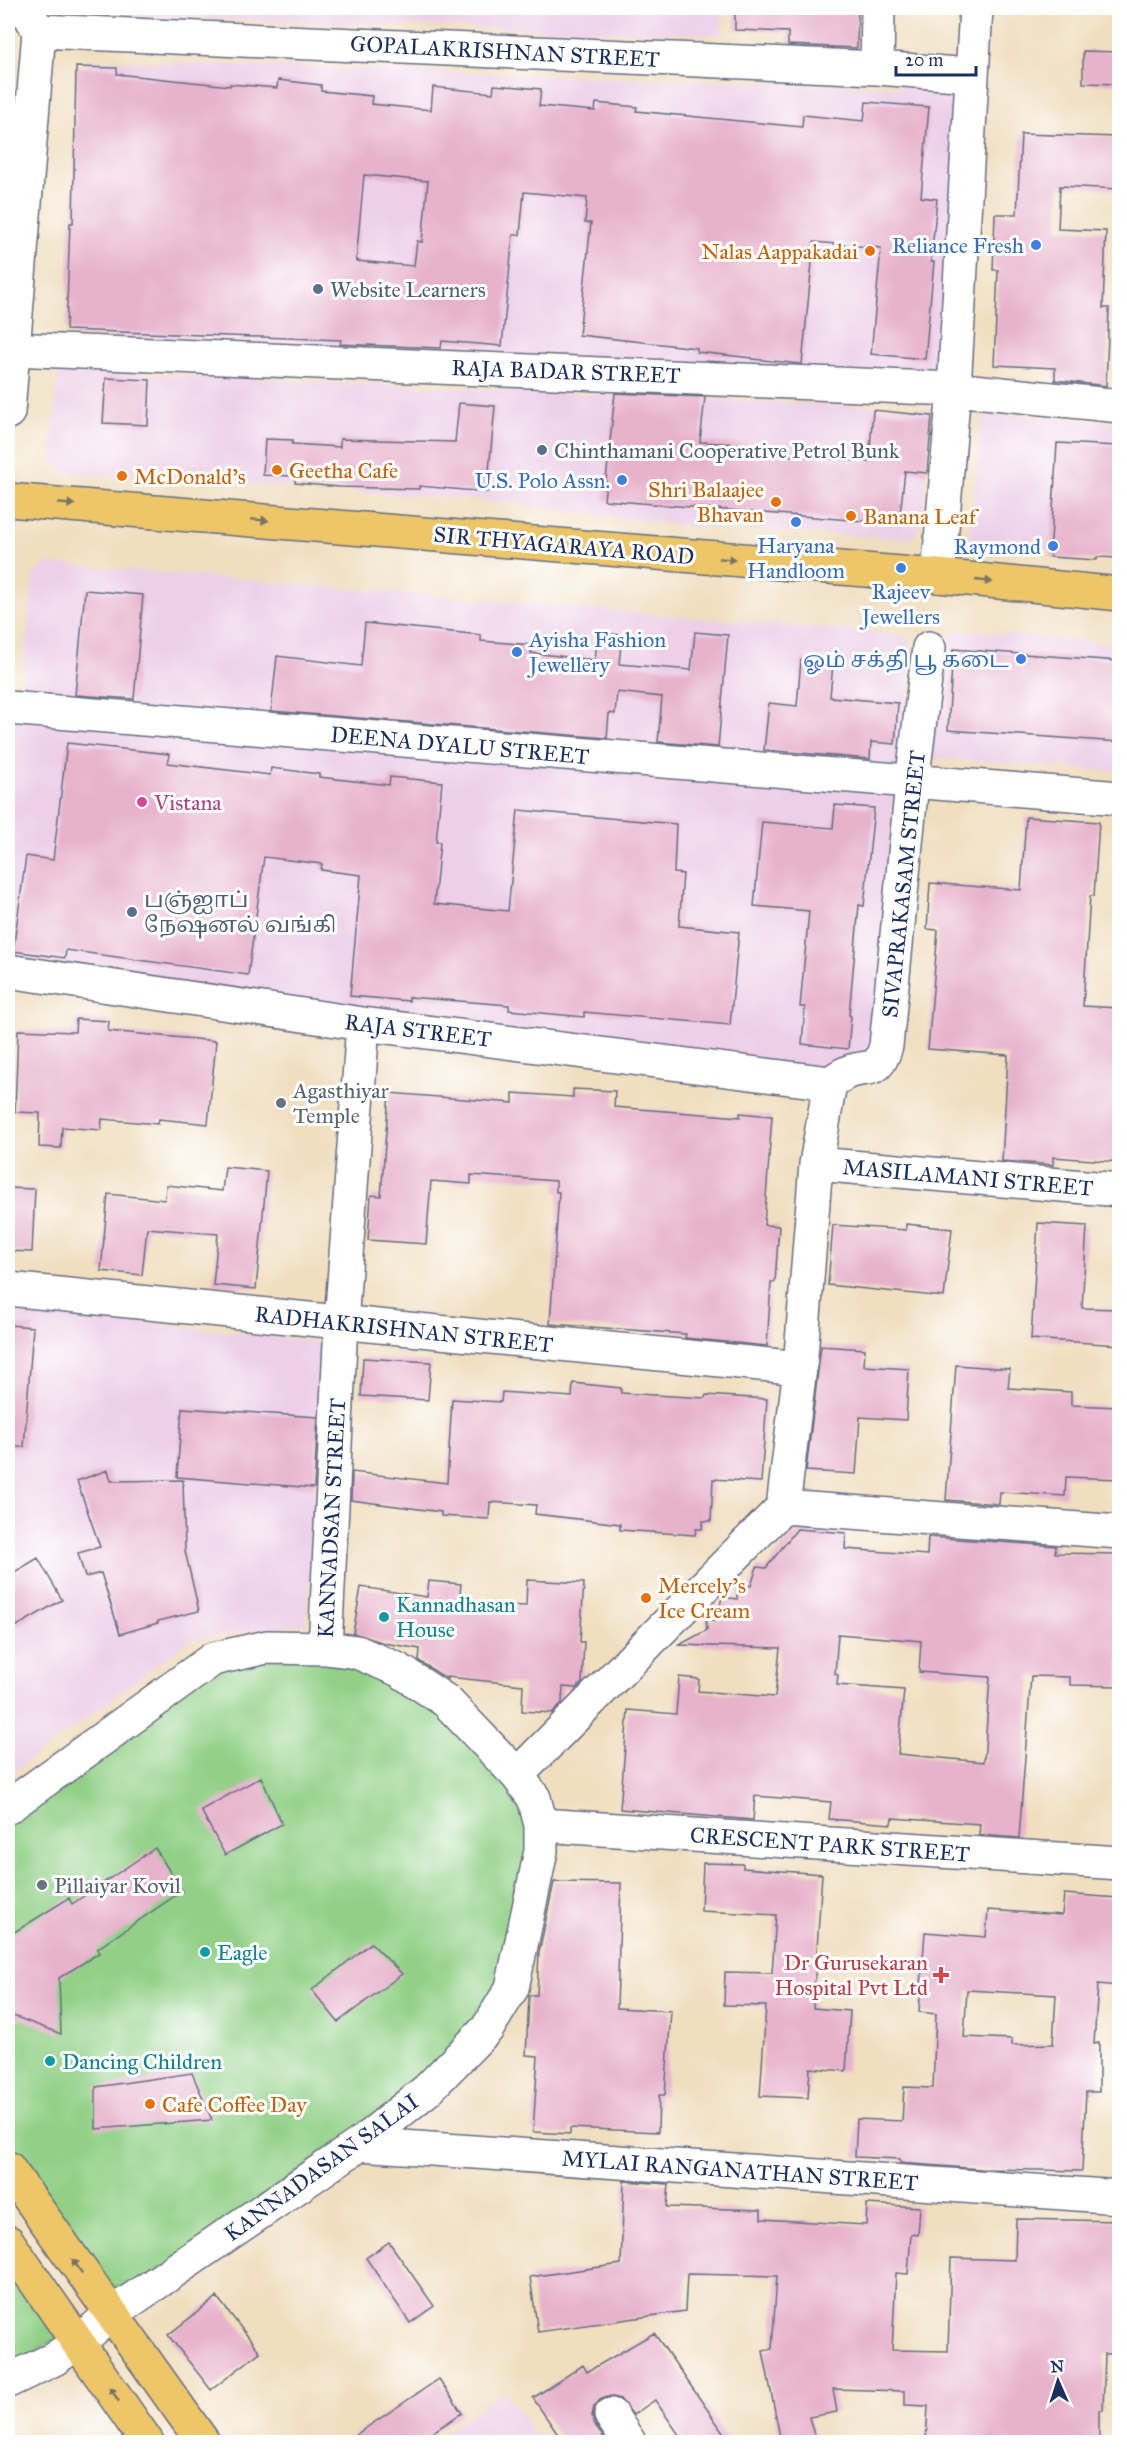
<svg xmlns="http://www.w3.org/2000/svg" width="1127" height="2450" viewBox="0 0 1127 2450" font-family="'IM FELL Great Primer','Noto Serif Tamil',serif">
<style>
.built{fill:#edd0e8}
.green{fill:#91d086;stroke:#568072;stroke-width:1.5}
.building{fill:#e7b2cc;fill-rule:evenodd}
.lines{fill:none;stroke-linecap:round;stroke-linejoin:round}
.minor-casing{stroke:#666c80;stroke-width:36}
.major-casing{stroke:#666c80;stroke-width:36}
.minor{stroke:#fff;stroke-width:33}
.major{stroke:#ecc669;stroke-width:33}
.oneway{fill:#797363}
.shop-dot{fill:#3f7fe0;stroke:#fff;stroke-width:2}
.food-dot{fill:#e8710a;stroke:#fff;stroke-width:2}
.service-dot{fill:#5c6f8a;stroke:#fff;stroke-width:2}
.hotel-dot{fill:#d1479c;stroke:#fff;stroke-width:2}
.worship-dot{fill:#6b7280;stroke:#fff;stroke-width:2}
.culture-dot{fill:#0f9aa8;stroke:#fff;stroke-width:2}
.health-dot{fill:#e0444e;stroke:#fff;stroke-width:2}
.labels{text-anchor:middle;stroke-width:6;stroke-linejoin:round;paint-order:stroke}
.street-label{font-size:22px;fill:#1b2f5e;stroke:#fff}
.shop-label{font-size:22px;fill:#366cbe;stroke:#fff;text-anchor:end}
.food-label{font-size:22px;fill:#c56008;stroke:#fff;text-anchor:start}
.service-label{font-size:22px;fill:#4e5e75;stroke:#fff;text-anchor:start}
.hotel-label{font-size:22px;fill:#b23c85;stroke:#fff;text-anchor:start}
.worship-label{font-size:22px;fill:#5b616d;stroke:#fff;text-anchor:start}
.culture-label{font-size:22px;fill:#0d838f;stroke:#fff;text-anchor:start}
.health-label{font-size:22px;fill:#be3a42;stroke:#fff;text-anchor:end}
</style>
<rect width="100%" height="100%" fill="#fff"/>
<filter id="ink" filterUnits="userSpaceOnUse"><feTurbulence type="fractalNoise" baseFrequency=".0167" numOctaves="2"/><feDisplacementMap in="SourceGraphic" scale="12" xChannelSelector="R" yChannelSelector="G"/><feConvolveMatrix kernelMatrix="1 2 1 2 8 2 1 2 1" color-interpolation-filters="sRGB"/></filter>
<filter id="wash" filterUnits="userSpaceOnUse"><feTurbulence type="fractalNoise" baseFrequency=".008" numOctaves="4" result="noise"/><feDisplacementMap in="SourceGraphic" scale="24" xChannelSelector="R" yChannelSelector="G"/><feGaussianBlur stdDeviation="1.35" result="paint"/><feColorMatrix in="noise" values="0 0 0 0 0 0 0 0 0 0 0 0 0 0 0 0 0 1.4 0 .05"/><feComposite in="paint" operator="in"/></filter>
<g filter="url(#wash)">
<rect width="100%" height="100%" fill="#f0debf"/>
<path class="built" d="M8,8L15,16L13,93H8Z
M103,8H722V35L130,17Z
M88,60L959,89L940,375L73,335Z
M58,370L931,409L922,526L911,539L686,526L498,501L63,472L51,458Z
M983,413L1119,423V555L973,544L969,532Z
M46,563L903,635L913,647L901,769L20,704L33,575Z
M956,630L1119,644V772L928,757L942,644Z
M8,713L894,791L874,1053L801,1076L8,956Z
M8,1308L329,1343L306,1624L192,1639L8,1776Z
M505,2392L541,2442H430Z"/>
<path class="green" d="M325,1654L452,1700L533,1790L541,1843L483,2037L117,2303L8,2148V1815L217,1665Z
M8,2245L69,2329L8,2371Z"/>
<g id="blocks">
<path class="building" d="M735,8H858L857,48L788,45V32L735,30Z
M1083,51L1119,52V84L1083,83Z
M76,67L117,68V74L230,86V84L277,88L278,80L321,85V91L372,96L371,104L431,110L433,87L493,93L494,85L541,89L539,106L595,111L596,103L637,107L636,111L802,127L803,115L864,121L866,102L929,107L921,197L937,199L931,262H934L925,359L871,354L881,248L814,242L802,364L752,359V358L697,352V348L579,335L591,223H585L587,198L524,192L520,235H513L502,346L442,341L441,348L340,344L341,340L66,330L70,223H73ZM364,175L428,181L422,242L417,241L414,266L356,261Z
M1021,134L1119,137V189L1060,186L1058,229L1106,231L1103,308H1109L1106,386L1055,380V368L994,365L998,270H993L995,214H1017Z
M106,378L150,380L148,425L103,423Z
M615,393L705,397L700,442L763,445L762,453L869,462L873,410L932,416L927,473L905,471L899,524L604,500Z
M459,403L495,406L487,492L419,486V489L339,487L295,483L296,476L263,475L265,439L293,440L292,444L340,447V439L455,442Z
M1057,443L1119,446V558L1097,557V560L1050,557Z
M85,590L143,595L134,699L75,695Z
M365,623L481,635V641L532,645L531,653L595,660L598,633L622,635L619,664L691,670L695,632L728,635L718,747L658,742L662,697L617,692L615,714L609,713L607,738L271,711L277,656L361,666Z
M953,649L1119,661V742L948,730Z
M801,660L833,664L830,697L898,703L895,744L871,742L870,759L764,750L769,703L797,706Z
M67,743L169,754L168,763L270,775L271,768L319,774V777L389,785L390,777L442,782L436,842H440L434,904L508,911L518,810L676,824L674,873L683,874L679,926L739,932L730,1025L584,1012V1017L509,1010V1005L409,997V1001L350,996L361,875L321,870L322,864L264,857L248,975L66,950L65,958L13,951L26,856L53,860Z
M835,805L874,808L864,906L859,905L849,1015L851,1016L848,1049L802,1044L805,1007H800L809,911L754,906L762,822L833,828Z
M1026,817L1099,822L1094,896H1090L1083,1006L1119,1008V1162L1053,1157V1165L1002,1161L1008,1055L928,1049L938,930L927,929L930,883L1021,890Z
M76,1019L109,1021L108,1031L216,1041L208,1124L159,1119L158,1124L102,1119L101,1130L62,1127L61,1148L39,1147L40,1113L15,1112L18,1030L75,1032Z
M573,1089L615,1091L614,1107L740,1117V1113L772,1116L764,1225L779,1226L775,1282H771L767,1346L685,1338L686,1334L550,1324L559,1192H556V1181L471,1175V1184L431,1181L426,1244L368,1240L371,1195L381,1196L389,1093L513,1103V1093L573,1097Z
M225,1167L267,1171L256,1289L213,1285L218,1234L147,1228L142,1275L101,1271L108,1194L165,1200L166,1185L222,1191Z
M8,1188L35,1189L32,1252L8,1251Z
M1038,1223L1087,1226L1082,1308L1119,1309V1345L1031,1339Z
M906,1224L952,1229L944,1297L828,1285L833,1225L906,1230Z
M8,1325L33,1327L24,1447H8Z
M821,1346L865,1349L864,1366L909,1369L906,1420L860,1417L856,1474L806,1471Z
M363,1358L431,1362L428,1400L361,1396Z
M956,1365L1010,1369L1008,1388L1071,1392V1405L1119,1407V1479L1066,1477L1065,1496L1000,1492L999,1504L946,1500Z
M573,1383L621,1388V1393L705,1398L706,1395L767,1399L761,1482L713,1479L711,1521H703L702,1529H696L695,1535L620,1530V1524L535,1514L536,1505L490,1502L489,1519L441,1516V1512L351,1500L352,1472L447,1483L452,1399L501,1402L502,1392L572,1397Z
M182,1408L318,1417L314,1488L177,1477Z
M108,1470L111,1481L183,1480L185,1551L199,1611L158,1621V1623L120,1634L101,1573L85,1577L78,1553L100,1547L77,1481Z
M797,1529L846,1533L845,1549L927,1555L928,1537L1056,1546L1055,1553L1119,1554V1686L1070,1685V1677L1031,1676L1019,1838L979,1835L980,1824L892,1818L891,1824L829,1819L831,1802L755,1796L753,1820L620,1809L628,1710L676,1714L679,1677L699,1679L698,1691L775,1697L780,1648L679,1645L707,1630L706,1619L716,1621L715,1606H720L722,1597L737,1599L738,1584L751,1586L757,1567L766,1568ZM838,1634L921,1641L919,1672L990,1677L984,1762L898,1754L904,1690L837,1685L838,1675L835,1674Z
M38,1558L62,1600L17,1626L8,1611V1576Z
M527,1580L584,1583L580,1642H584L582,1683L577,1688L563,1687L562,1703L552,1713L522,1711L523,1685L447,1677V1679L419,1661L420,1649L384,1643L353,1633L361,1587L427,1597L429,1581L461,1584L459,1603L526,1606Z
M261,1777L282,1824L225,1855L201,1810Z
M155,1848L182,1891L97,1949L99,1953L59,1978L61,2034L8,2014V1936L69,1898L72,1904Z
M703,1863L743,1864V1868L822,1874L813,2008L850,2011L846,2071L810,2068L808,2098L760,2096L766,2006L724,2005L725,1972L772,1973L776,1915L701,1911Z
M554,1882L621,1883L617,2008L671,2011L665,2095H659L658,2132L570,2128V2134L533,2132L538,2056L526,2055L529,1997V1995H537L539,1952Z
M1064,1894L1119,1898V1986L1098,1984L1094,2044L1099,2043V2092H1086L1082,2171L981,2169L900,2163V2159L855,2157L857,2119L902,2121L904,2087L933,2088L936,2014L919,2012L925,1932L986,1937L988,1910L1062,1915ZM967,1990L1056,1995L1053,2044L1012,2045V2039L964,2037Z
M371,1943L402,1974L338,2022L312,1990Z
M192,2073L212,2120L96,2129V2087Z
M624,2181L669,2184L667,2207L761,2210V2219L866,2225L867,2204L920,2207L918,2235L911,2234L908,2274L896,2273L892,2350L948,2351L951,2258L1015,2260L1016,2219L1119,2221V2354H1105L1103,2410H1099V2442H926L928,2406L905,2405V2391L833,2389L837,2412L809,2417L816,2442H781L763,2351L772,2349L777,2276L687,2274L685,2311L538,2332L530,2277L621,2264Z
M389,2242L434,2306L410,2323L366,2258Z
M217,2297L260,2352L211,2390L168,2335Z
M654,2333L730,2442H684L655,2400L633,2415L620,2399L610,2396L600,2400L594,2407L592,2416L595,2425L607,2442H563L533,2398L583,2365L587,2372Z
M439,2379L462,2413L418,2442H345Z"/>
</g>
</g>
<g filter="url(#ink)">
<use href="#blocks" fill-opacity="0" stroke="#666c80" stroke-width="1.5"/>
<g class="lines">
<defs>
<path id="minor" d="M39,31L877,68L971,75
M877,68L878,8
M12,349L954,389L1120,406
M8,412L39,31L25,8
M938,576L954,389L976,8
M8,708L1120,798
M8,971L363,1024L830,1083
M830,1083C836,1079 844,1073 851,1071C873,1065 878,1073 886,1046L912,783L929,648
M816,1164L1120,1190
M8,1289L800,1368
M783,1507L1120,1532
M517,1775L783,1507L800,1368L816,1164L830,1083
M8,1807L213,1659L267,1647L325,1648L341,1323L363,1024
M541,1825L1120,1863
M360,2144L1120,2197
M8,2381L54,2359L79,2342L111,2314L360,2144L427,2090L487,2029L512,1988L541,1851V1825L534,1798L517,1775L446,1701L399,1670L357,1652L325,1648
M611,2415L629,2442"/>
<path id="major" d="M8,500L938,576L1120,594
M8,2168L203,2442
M8,2242L147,2442"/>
</defs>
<use href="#minor" class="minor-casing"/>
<use href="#major" class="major-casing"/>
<use href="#minor" class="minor"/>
<use href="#major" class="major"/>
</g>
<defs><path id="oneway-solid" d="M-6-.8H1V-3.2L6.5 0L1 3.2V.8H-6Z" transform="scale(1.5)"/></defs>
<g class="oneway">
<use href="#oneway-solid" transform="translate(66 504) rotate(5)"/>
<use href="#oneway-solid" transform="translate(260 520) rotate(5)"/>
<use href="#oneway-solid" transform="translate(727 559) rotate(5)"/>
<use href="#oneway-solid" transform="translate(984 581) rotate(6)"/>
<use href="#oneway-solid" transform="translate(77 2266) rotate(-125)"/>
<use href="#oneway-solid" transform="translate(114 2394) rotate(-124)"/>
</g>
</g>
<g class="shop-dot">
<circle cx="1036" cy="245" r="6"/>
<circle cx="622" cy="480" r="6"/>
<circle cx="796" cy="522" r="6"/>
<circle cx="1053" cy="546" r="6"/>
<circle cx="901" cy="568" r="6"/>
<circle cx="517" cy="652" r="6"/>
<circle cx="1021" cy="659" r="6"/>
</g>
<g class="food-dot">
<circle cx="870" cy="251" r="6"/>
<circle cx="277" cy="470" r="6"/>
<circle cx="122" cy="476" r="6"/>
<circle cx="776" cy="502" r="6"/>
<circle cx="851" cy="516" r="6"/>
<circle cx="646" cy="1598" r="6"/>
<circle cx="150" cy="2104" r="6"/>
</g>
<g class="service-dot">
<circle cx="318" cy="289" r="6"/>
<circle cx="542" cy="450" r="6"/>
<circle cx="132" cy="912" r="6"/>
</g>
<circle class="hotel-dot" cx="142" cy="802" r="6"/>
<g class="worship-dot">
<circle cx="281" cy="1103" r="6"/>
<circle cx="42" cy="1885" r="6"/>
</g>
<g class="culture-dot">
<circle cx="384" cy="1617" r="6"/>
<circle cx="205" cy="1952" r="6"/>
<circle cx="50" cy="2061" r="6"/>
</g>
<path class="health-dot" d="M938 1966h6v6h6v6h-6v6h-6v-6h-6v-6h6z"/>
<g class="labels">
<g class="street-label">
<text transform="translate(505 51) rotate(3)" y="8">GOPALAKRISHNAN STREET</text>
<text transform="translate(566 371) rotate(2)" y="8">RAJA BADAR STREET</text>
<text transform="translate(564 545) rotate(5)" y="8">SIR THYAGARAYA ROAD</text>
<text transform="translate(460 745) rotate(5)" y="8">DEENA DYALU STREET</text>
<text transform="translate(903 884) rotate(-84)" y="8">SIVAPRAKASAM STREET</text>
<text transform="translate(418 1030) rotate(7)" y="8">RAJA STREET</text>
<text transform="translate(968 1177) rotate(5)" y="8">MASILAMANI STREET</text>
<text transform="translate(404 1329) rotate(6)" y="8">RADHAKRISHNAN STREET</text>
<text transform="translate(331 1518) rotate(-87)" y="8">KANNADSAN STREET</text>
<text transform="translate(830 1844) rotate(4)" y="8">CRESCENT PARK STREET</text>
<text transform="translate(321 2167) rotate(-36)" y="8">KANNADASAN SALAI</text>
<text transform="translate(740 2170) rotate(4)" y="8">MYLAI RANGANATHAN STREET</text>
</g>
<g class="shop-label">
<text x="1024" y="253">Reliance Fresh</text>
<text x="610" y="488">U.S. Polo Assn.</text>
<text x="796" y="553" text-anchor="middle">Haryana<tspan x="796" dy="25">Handloom</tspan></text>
<text x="1041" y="554">Raymond</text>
<text x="901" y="599" text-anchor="middle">Rajeev<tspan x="901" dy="25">Jewellers</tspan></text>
<text x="529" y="647" text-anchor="start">Ayisha Fashion<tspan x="529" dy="25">Jewellery</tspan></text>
<text x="1009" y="667">ஓம் சக்தி பூ கடை</text>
</g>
<g class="food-label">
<text x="858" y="259" text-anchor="end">Nalas Aappakadai</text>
<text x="289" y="478">Geetha Cafe</text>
<text x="134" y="484">McDonald's</text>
<text x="764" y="497" text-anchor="end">Shri Balaajee<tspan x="764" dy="25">Bhavan</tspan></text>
<text x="863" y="524">Banana Leaf</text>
<text x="658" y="1593">Mercely's<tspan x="658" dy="25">Ice Cream</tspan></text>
<text x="162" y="2112">Cafe Coffee Day</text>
</g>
<g class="service-label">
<text x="330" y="297">Website Learners</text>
<text x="554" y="458">Chinthamani Cooperative Petrol Bunk</text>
<text x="144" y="907">பஞ்ஐாப்<tspan x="144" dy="25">நேஷனல் வங்கி</tspan></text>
</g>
<g class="hotel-label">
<text x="154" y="810">Vistana</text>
</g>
<g class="worship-label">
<text x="293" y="1098">Agasthiyar<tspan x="293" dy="25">Temple</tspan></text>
<text x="54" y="1893">Pillaiyar Kovil</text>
</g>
<g class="culture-label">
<text x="396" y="1612">Kannadhasan<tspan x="396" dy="25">House</tspan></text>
<text x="217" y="1960">Eagle</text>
<text x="62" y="2069">Dancing Children</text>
</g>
<g class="health-label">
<text x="928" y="1970">Dr Gurusekaran<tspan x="928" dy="25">Hospital Pvt Ltd</tspan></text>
</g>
</g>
<rect width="1127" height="2450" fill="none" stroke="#fff" stroke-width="30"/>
<g transform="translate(1058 2381) rotate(357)" stroke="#ffffff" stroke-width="4.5" paint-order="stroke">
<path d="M0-4.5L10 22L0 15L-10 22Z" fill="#1b2f5e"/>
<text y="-9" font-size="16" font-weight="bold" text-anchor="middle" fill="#1b2f5e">N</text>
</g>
<path d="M896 66v9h80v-9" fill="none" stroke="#1b2f5e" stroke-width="3"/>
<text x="905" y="66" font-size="18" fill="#1b2f5e" stroke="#ffffff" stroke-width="4.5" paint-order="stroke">20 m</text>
</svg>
